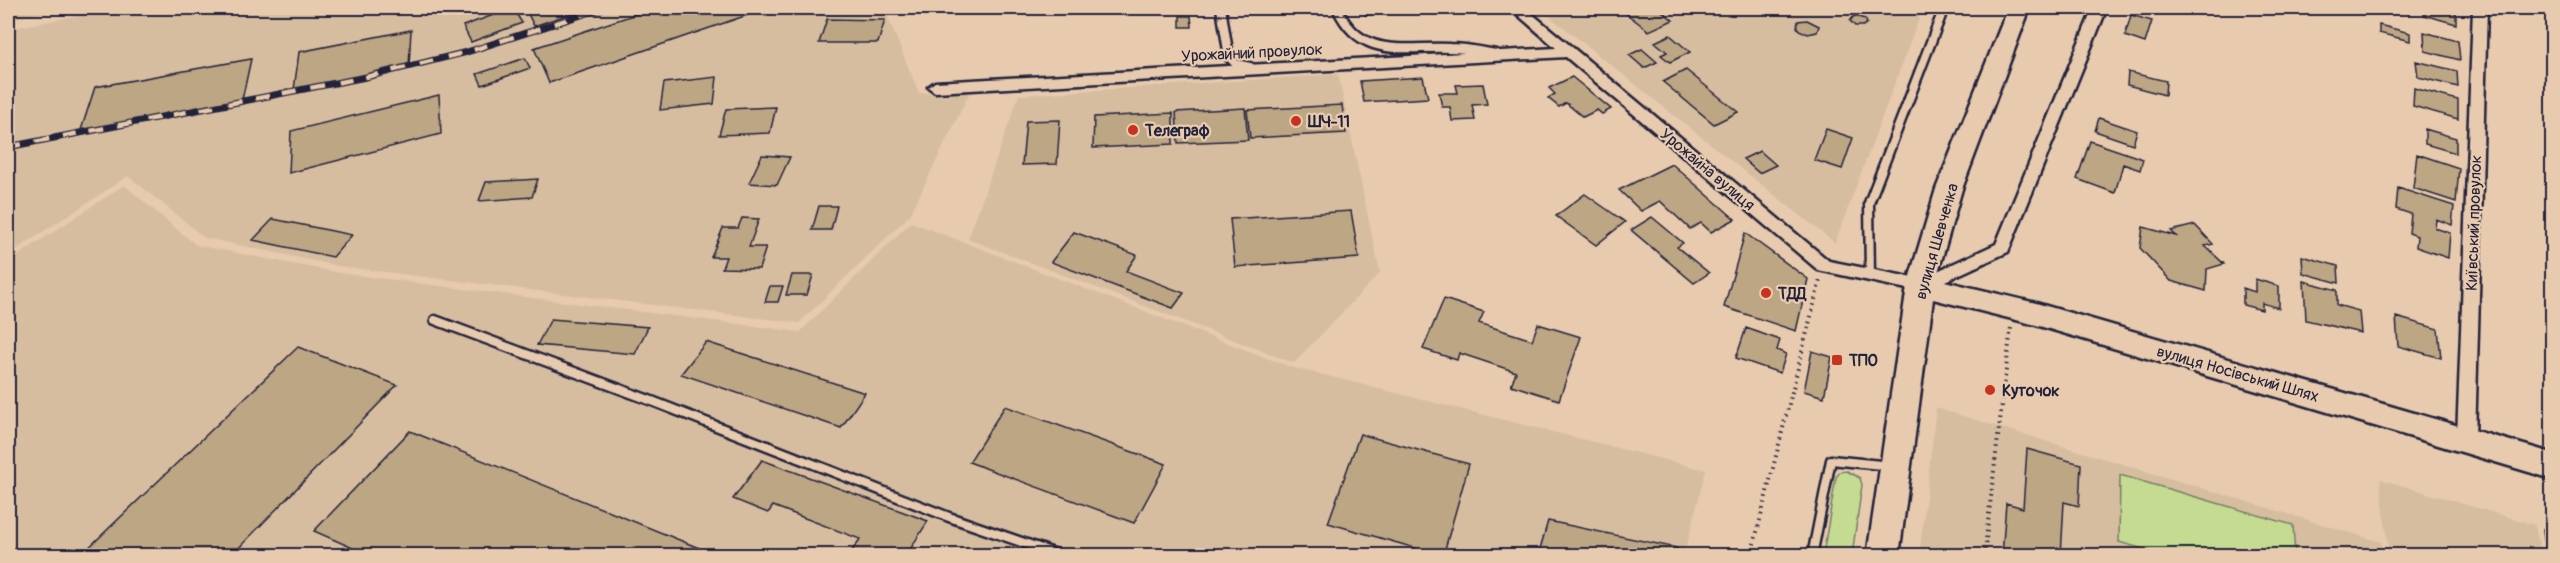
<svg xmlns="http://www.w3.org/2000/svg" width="2560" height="563" viewBox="0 0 2560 563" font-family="Pangolin,sans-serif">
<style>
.built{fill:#d7bda0}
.green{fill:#c4db91;stroke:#737e66;stroke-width:1.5}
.building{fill:#bda684;stroke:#22223b;stroke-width:1.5}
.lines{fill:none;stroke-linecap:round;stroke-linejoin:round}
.lane-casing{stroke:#22223b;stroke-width:13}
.street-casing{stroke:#22223b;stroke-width:5}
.primary-casing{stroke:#22223b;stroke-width:5}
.path{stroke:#22223b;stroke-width:4;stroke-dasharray:1.5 4.5;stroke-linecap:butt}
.lane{stroke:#e8cbaf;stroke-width:8}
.street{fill:#e8cbaf;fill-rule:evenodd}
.primary{fill:#e8cbaf;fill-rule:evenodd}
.rail-casing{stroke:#22223b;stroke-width:7}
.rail{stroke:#e8cbaf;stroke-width:4.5;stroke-dasharray:14;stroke-linecap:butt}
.poi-dot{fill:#c8321e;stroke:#e8cbaf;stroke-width:2}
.labels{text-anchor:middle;stroke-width:4.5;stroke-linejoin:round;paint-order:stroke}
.street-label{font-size:16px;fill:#22223b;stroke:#e8cbaf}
.poi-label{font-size:16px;font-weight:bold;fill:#22223b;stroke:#e8cbaf;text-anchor:start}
</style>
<rect width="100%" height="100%" fill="#e8cbaf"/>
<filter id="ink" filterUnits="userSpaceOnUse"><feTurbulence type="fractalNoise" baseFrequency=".0167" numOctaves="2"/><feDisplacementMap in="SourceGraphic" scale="12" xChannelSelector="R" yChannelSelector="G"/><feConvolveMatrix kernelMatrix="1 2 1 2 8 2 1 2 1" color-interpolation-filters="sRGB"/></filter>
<g filter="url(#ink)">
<path class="built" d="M8,8H66L8,20Z
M117,8H884L919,93L970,92L910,215L799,323L343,267L205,238L128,176L8,255V29Z
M1539,8H1923L1835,243Z
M1338,74L1380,273L1294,363L968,239L1019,95Z
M124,185L196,245L340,273L800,332L911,222L1291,367L1706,470L1684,556H8V262Z
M1936,408L2381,542L2383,555L1919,556Z
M2380,479L2535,525L2541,555H2389Z"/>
<path class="green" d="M1847,471L1860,478L1862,485L1852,555H1823L1836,477L1840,472Z
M2120,475L2293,525L2295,555H2164L2119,542Z"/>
<path class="building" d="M513,8L522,23L471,42L463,26Z
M525,8H587L534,26Z
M654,8H768L549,83L534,48Z
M1363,8H1417L1418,11L1365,15Z
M1619,8H1658L1673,20L1649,31Z
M2424,8H2436L2456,13V24L2424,15Z
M2131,15L2152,21L2145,43L2125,36Z
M1180,16H1191L1192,27H1180Z
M1854,16L1865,19L1867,23L1863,26H1855L1850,21Z
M827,19L885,20L878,43H819Z
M1807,20L1819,26L1817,32L1808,34L1799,30L1797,27L1798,21Z
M2379,25L2410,33V41L2379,33Z
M411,30L409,66L294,90L299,52Z
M2424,32L2458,41L2460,60L2425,51Z
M1670,35L1690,52L1670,62L1661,55L1667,52L1655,42Z
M1642,49L1657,62L1644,68L1629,55Z
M525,58L530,68L482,85L477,74Z
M251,59L242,100L81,130L95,87Z
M2416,61L2457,71L2458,87L2418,77Z
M1686,70L1738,112L1714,124L1663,82Z
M2128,72L2166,81L2165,95L2127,85Z
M717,77L714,104L660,110L664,83Z
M1423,77L1428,98L1364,102L1360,81Z
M1572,77L1611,109L1602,114L1597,110L1583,117L1566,103L1559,107L1548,98L1555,94L1549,88Z
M1483,84L1487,104L1472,105L1475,120L1452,121L1450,107H1442L1439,93H1458L1456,85Z
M2414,88L2458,100V119L2413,106Z
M439,95L441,134L289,173L291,131Z
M1342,105L1346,133L1250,138L1247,110Z
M776,107L770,133L719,135L726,109Z
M1245,108L1248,140L1178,143L1176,112Z
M1173,113V144L1093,148L1094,117Z
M2099,118L2137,131L2133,144L2095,131Z
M1060,120L1057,164L1022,165L1026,121Z
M1826,129L1853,138L1842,169L1814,160Z
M2425,129L2456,138V153L2425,144Z
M2090,141L2143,159L2140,170L2123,164L2115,193L2077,179Z
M1760,151L1776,165L1759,173L1743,159Z
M2417,154L2459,168L2456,202L2413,188Z
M762,155L790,157L777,185L749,183Z
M1672,164L1735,219L1711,232L1701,223L1690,229L1660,201L1641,211L1619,190Z
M538,179L532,197L479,201L486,182Z
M2398,188L2454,206L2452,225L2436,219L2435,228L2450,233L2448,258L2416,247L2417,236L2409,233L2411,214L2396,209Z
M1585,194L1625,222L1596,245L1556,216Z
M819,206H837L831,230H812Z
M1351,211L1359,258L1235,267L1230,219Z
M1652,217L1683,243L1677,247L1709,273L1694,283L1631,230Z
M742,218L759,219L749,247H766L759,269L722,268L726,257H711L723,228H738Z
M273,219L352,235L333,257L253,240Z
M2195,225L2213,244L2205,246L2224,264L2207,269L2206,291L2171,281L2140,248L2143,227L2176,236L2171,231Z
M1074,232L1137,255L1126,271L1184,293L1173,308L1051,262Z
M1745,233L1808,279L1796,331L1724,307Z
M2302,256L2338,266L2339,283L2303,273Z
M792,275H813L807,295H786Z
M2255,279L2279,286V308L2262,303V310L2243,305V288L2255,292Z
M2304,281L2337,290V305L2359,311L2361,333L2306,320Z
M770,286H783L778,302H765Z
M1444,299L1484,312L1479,323L1532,340L1538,324L1581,337L1559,400L1511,385L1516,372L1459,353L1457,360L1423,349Z
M2396,317L2438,329L2441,358L2398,346Z
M551,319L648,327L635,354L537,345Z
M1746,328L1780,340L1777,350L1786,354L1780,373L1736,358Z
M706,342L865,393L841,428L681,374Z
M298,347L397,385L231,556H80Z
M1812,351L1832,357L1824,397L1804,391Z
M1005,406L1166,464L1134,523L969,462Z
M410,431L719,556H371L314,531Z
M1360,434L1469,464L1443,556L1328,523Z
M2027,449L2081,464L2079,506L2064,502L2061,556H2002L2006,503L2023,508Z
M762,460L928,521L906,556L883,553L882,556H853L850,554L860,539L773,506L768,513L733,499Z
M1548,521L1677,548L1676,556H1538Z
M2543,530L2552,534V556H2546Z"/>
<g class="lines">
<defs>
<path id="lane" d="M1221,8L1229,57L1236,64L1250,67
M1337,8C1361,60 1402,46 1450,48C1466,48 1480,51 1496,54
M1870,276L1869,203L1944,8
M435,320L652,401L949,517L1062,556
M1812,556L1831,460L1891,466"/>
<path id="street" d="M1510,8H1525L1829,261L1920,279L1996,244L2093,8H2107L2008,252L1921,292L1818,270L1566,57L935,92L928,87L935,82L1556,48Z
M2473,8H2487L2475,439L2472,444L2466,447L2460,444L2457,439Z"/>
<path id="primary" d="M2008,8H2030L1962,189L1936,279L2036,303L2552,453V479L2036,325L1933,299L1899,556H1867L1907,286L1936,189Z"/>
</defs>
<use href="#lane" class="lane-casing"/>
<use href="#street" class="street-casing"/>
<use href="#primary" class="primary-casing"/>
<path class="path" d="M1751,556L1820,280
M1984,556L2011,327"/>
<use href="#lane" class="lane"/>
<use href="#street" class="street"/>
<use href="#primary" class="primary"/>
<defs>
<path id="rail" d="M8,147L366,77L467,52L603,8"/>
</defs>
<use href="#rail" class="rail-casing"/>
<use href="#rail" class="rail"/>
</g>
</g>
<g class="poi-dot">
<circle cx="1296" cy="121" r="6"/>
<circle cx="1133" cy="130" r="6"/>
<circle cx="1766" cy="293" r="6"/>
<rect x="1831" y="354" width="12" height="12" rx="3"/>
<circle cx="1990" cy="390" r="6"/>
</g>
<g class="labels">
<g class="street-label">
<text transform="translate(1252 52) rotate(-3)" y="6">Урожайний провулок</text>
<text transform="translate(1708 169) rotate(40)" y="6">Урожайна вулиця</text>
<text transform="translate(2473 223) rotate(-88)" y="6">Київський провулок</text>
<text transform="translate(1936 241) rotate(-74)" y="6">вулиця Шевченка</text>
<text transform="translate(2238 373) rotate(16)" y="6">вулиця Носівський Шлях</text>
</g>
<g class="poi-label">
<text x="1308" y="127">ШЧ-11</text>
<text x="1145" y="136">Телеграф</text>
<text x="1778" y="299">ТДД</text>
<text x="1849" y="366">ТПО</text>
<text x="2002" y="396">Куточок</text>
</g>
</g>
<rect width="2560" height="563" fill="none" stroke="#e8cbaf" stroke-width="30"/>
<rect x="15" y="15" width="2530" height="533" fill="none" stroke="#22223b" stroke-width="2" filter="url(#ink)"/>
</svg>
